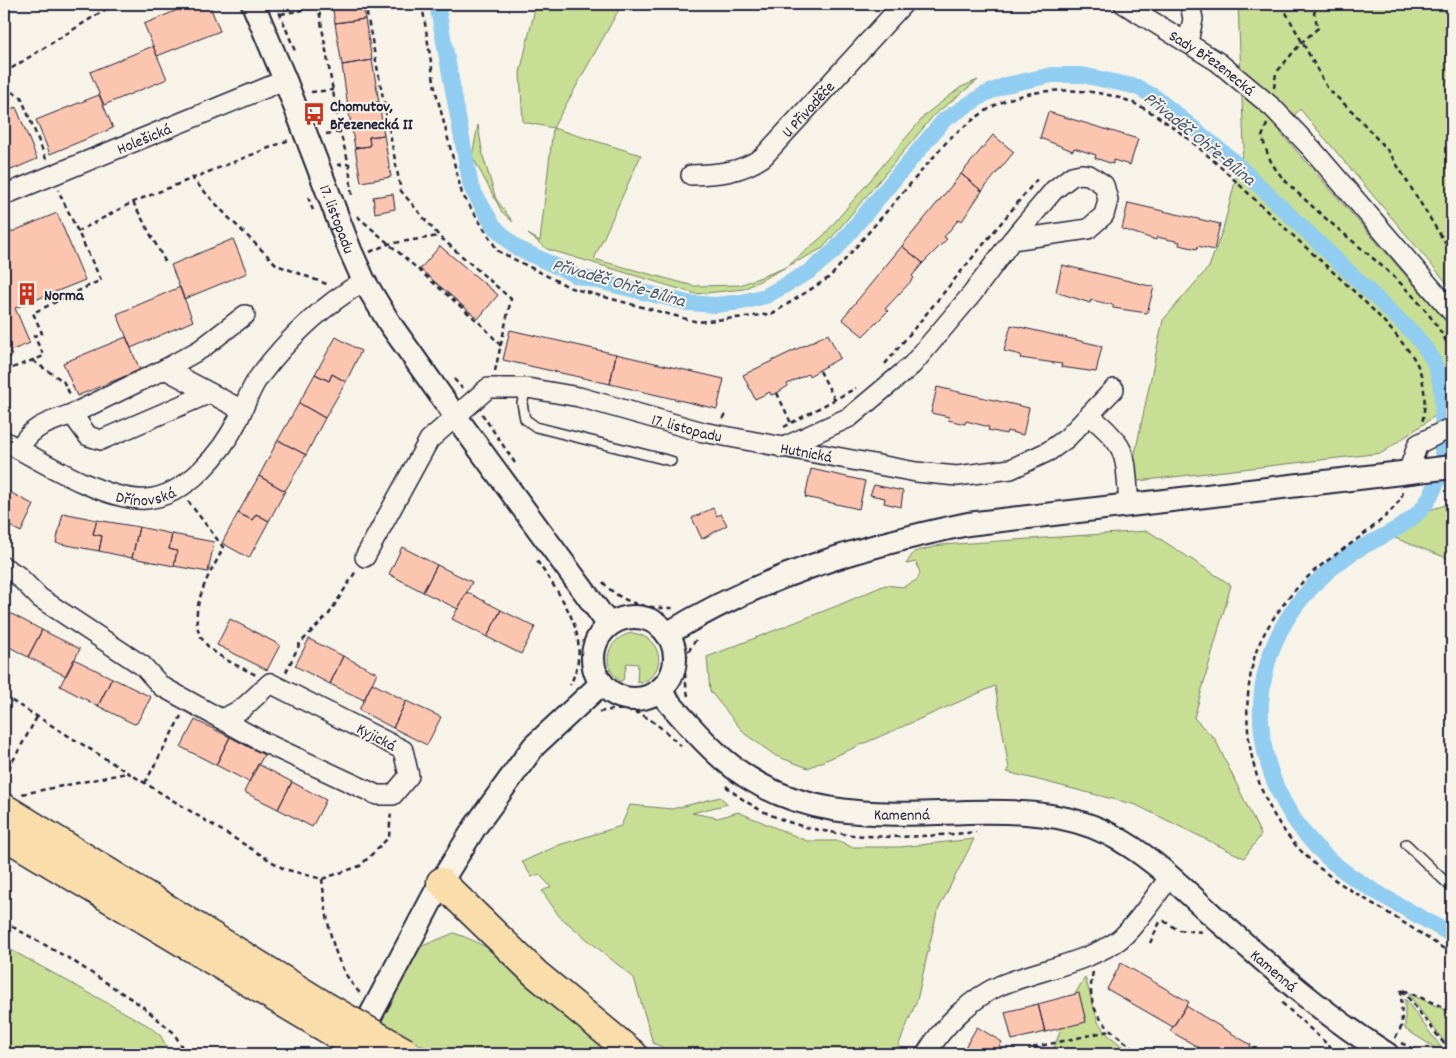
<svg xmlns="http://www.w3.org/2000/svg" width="1456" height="1058" viewBox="0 0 1456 1058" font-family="Dekko,sans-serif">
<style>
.green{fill:#c7de94;stroke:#748068}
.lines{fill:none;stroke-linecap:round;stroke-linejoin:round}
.canal{stroke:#91cdf1;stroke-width:16}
.building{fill:#fcc5b0;stroke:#22223b}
.service-casing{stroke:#22223b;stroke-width:12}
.minor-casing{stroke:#22223b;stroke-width:22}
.tertiary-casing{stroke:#22223b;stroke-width:26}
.trunk-casing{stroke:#22223b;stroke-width:31}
.path{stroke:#22223b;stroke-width:2.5;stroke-dasharray:5 4;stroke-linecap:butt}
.service{stroke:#f7f3e8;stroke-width:9}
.minor{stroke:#f7f3e8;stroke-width:19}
.tertiary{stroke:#f7f3e8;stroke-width:22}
.trunk{stroke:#f9deab;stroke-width:28}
.trunk-bridge-casing{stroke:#22223b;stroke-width:31;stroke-linecap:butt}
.trunk-bridge{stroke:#f9deab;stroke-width:28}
.labels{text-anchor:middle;stroke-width:4;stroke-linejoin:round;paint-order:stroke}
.street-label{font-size:16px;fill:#22223b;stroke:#f7f3e8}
.poi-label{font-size:16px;font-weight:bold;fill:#22223b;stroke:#f7f3e8;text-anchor:start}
.water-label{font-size:18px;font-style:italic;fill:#435572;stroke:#f7f3e8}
</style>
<rect width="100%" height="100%" fill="#f7f3e8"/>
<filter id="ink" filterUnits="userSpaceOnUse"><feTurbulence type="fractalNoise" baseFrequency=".02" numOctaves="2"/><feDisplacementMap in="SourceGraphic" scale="10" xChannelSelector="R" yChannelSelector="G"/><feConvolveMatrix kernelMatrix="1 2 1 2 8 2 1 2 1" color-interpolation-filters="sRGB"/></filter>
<g filter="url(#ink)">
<path class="green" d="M536,4H622L553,128L641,155L594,259L694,286L740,285L787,267L824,235L926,114L961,87L978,80L934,115L823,248L744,289L696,294L547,249L528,234L540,241L553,128L523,122L520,73Z
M1238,4H1452V289L1300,109L1280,132L1451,327L1452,404L1382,453L1129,482L1163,320L1209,267L1223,229L1244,147Z
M478,125L483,156L496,199L513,222L502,212L472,156Z
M1452,503V560L1387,535L1406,526L1423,512Z
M1148,531L1231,585L1194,718L1215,739L1261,835L1244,858L1136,805L1007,772L1009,769L995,686L808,768L776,756L745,734L710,691L707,657L839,605L885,585L903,587L917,580L920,573L916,562L906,564L914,552L941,545Z
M631,633C661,635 670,671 641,683L637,682L638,664L627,663L623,680L620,681C599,665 607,639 631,633Z
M720,797L728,804L692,813L718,818L738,812L807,841H840L851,847H900L974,839L937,912L917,1000L895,1054H678L653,1043L634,978L559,916L542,891L551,887L539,874L532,877L522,862L559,845L621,826L630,805L672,809Z
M454,933C515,953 568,1012 617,1054H436L379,1021L396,985L420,947Z
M4,946L147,1025L160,1035L171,1054H4Z
M1085,977L1098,1022L1107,1034L1132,1054H1052L1061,1028L1086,1021L1079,994H1075Z
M1410,994L1452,1013V1040L1448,1047L1409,995Z
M1405,999L1443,1050L1442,1052L1405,1029Z"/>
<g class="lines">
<path class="canal" d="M437,4L471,187L493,225L515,247L577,276L688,303L715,305L742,302L766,296L810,271L834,251L944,120L985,94L1006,85L1052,75H1082L1137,87L1155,97L1230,158L1416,336C1423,345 1431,354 1435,365C1445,389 1442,416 1442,441C1442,450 1443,460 1441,469C1439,481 1429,501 1421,510C1402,530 1372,540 1349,555C1332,566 1316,582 1303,597C1235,678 1253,793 1330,860C1361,887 1415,913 1452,935"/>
</g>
<path class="building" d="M192,4H209L220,31L157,56L144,24Z
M332,4H363L365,19L335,23Z
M365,19L372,60L342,65L335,23Z
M153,46L167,79L104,105L90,72Z
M372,60L379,102L348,107L342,65Z
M99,95L113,128L50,154L36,120Z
M379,102L384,135L369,137L370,146L355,148L348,107Z
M16,107L37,159L11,170L4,154V112Z
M1048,112L1138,139L1130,165L1113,160V164L1095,158L1096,155L1074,148L1073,151L1040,138Z
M384,135L391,177L361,182L355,148L370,146L369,137Z
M993,135L1014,152L982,191L961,174Z
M961,174L982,191L962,221L959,219L944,237L947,239L923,263L902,246Z
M393,194L395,209L375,213L373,197Z
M1128,203L1220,224L1214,250L1198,246L1197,249L1179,245L1180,242L1157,237L1156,240L1122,229Z
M57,213L85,280L15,308L30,343L10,351L12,356L7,358L4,353V235Z
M233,239L247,273L184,299L171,265Z
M440,246L498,295L478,319L420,269Z
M902,246L923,263L912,276L914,278L885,309L888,311L863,336L842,319Z
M1062,265L1154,287L1147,313L1113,308V305L1091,300L1090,303L1056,292Z
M180,287L193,321L131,348L117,314Z
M1011,325L1102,346L1096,372L1061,367L1062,364L1020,358L1021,355L1004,351Z
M510,330L616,354L610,384L503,360Z
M828,334L840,358L809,376L808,374L787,384L788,386L777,393L771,395L770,392L755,399L743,375Z
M126,337L140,370L77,396L63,363Z
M336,337L361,351L346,382L332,374L329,381L315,374Z
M616,354L724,379L717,409L610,384Z
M315,374L329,381L332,374L346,382L325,418L299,403Z
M937,387L1029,408L1023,435L1007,431L1006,434L988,430L989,427L966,421L965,424L948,420L949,417L931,413Z
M299,403L325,418L306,455L278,440Z
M278,440L306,455L285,491L259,476Z
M811,469L865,481L859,509L805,497Z
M259,476L285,491L269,521L256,514L252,520L238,513Z
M874,485L903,491L901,507L884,503L885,498L870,495Z
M4,489L34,505L21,532L4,523Z
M713,508L717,516L721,514L727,525L702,539L692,518Z
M63,513L97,520L93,534L102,536L99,551L56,543Z
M238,513L252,520L256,514L269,521L249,558L222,543Z
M97,520L139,527L132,558L99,551L102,536L93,534Z
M139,527L172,534L169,549L177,551L174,566L132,558Z
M172,534L214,542L208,572L174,566L177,551L169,549Z
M402,547L437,565L423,592L389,574Z
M437,565L472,582L458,609L423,592Z
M467,592L501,610L487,637L452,619Z
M4,610L42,630L28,657L4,644Z
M501,610L535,627L521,654L487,637Z
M230,619L280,645L267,670L217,645Z
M42,630L80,649L66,676L28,657Z
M309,639L343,656L330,684L295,666Z
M343,656L377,673L364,700L330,684Z
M74,659L112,678L98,706L60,686Z
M112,678L151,697L137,723L134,724L98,706Z
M372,683L406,701L393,728L359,710Z
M406,701L441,717L427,745L393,728Z
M195,720L230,737L216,765L181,747Z
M230,737L264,755L249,782L216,765Z
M258,764L292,782L278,809L244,792Z
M292,782L326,800L312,827L278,809Z
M1121,963L1189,1002L1173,1027L1107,989Z
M1079,993L1086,1022L1045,1032L1038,1004Z
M1038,1004L1045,1032L1012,1040L1005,1012Z
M1186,1006L1251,1045L1246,1054H1210L1170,1031Z
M977,1027L1002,1042L995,1054H961Z"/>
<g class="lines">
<defs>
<path id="service" d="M527,388L522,403L525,419L536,427L671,461
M1406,844L1452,888"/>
<g id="minor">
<path id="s1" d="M1124,4L1218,62L1273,108L1312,149L1452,312"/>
<path d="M1188,42L1193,19L1190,4"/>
<path id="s2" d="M691,175C718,174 740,173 763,157L903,4"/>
<path id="s3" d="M4,195L285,80"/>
<path d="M165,369L242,410"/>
<path d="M210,393L101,440L88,436L72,414L165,369L201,349L245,315"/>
<path d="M1090,416C1130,448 1125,457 1129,505"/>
<path id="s4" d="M4,441C39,460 106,502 146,499C187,496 222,452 239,418C245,405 250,389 259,377C288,338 322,306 364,281"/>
<path d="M782,448L850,417L912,365L972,294L1012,240L1054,190L1072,176L1081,174L1089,175L1104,185L1108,200L1104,215L1088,229L1012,240"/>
<path d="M19,449C32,425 48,423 72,414"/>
<path d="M1408,472L1418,444L1452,427"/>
<path id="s5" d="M365,557L429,440L488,388H527L579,397L703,432L916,472L957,476L1011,469L1049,451L1067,438L1114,389"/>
<path d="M4,567L17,575L40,598L143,666L161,686L261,741L377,795H393L409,776L403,750L270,683L242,709L222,719"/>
<path d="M926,1054C943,1026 971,998 1001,985C1039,970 1081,964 1116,942C1132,932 1157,893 1170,877"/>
</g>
<g id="tertiary">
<path id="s6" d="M253,4L285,80L350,250L364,281L390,324L456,417L609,625"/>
<circle cx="634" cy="658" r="41"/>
<path d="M667,634C760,577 861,546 968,524L1452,467"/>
<path id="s7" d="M659,691C679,714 700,739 723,759C794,821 880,815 967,812C1015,811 1066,812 1109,834C1151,855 1185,891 1220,922C1275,971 1324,1015 1387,1054"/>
<path d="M356,1043L441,882L475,827L534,746L602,683"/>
</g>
<path id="trunk" d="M4,808L325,1006
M4,835L319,1024
M441,882L536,974L633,1054"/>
</defs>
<use href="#service" class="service-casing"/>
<use href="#minor" class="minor-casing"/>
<use href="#tertiary" class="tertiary-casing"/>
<use href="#trunk" class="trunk-casing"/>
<path class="path" d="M276,4L295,51
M318,4L340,132L349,164L352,198
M365,4L401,191L439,236L511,299L495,371
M422,4L435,88L462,194L498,251L571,288L698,322L772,314L830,277L950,138C965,126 979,114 996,105C1031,86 1089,87 1126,100C1179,120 1242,189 1285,228C1328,269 1378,308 1413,357C1425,375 1427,403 1422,423
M1284,4V9L1328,89L1353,112L1389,152L1452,254
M281,14L319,7
M4,73L114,4
M4,88L21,97L46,159
M1274,88L1276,73L1301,43L1318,28L1314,13L1319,4
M311,92L333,90
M1267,124L1262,137C1265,146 1268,157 1273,165C1283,181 1299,194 1312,206C1359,250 1427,293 1452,354
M326,134L340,132
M337,165L349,164
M191,177L228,217L277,265L329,285
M308,197L314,213
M133,202L167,265
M357,216L483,326L501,346
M77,232L133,202L289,140
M370,252L388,244L439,236
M33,361L63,381L71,396
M885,364L1038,178
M4,371L44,356L34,336L42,333L33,313L101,280L58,190
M820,371L835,400
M454,379L462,388
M777,393L791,423
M482,414L515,463
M723,419L727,412
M784,427L856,388
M1403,492C1397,517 1334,553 1313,572C1291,592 1264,626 1255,655C1236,725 1252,803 1305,855C1328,878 1357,894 1385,911C1408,925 1430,940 1452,954
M188,501L223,547C218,561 209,572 204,586C182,642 212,653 256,675
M537,561C563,600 594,637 570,685
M603,582C620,603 647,609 673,608
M286,672L300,643L329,614L356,571
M4,696L284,869L322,879L360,866L389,837L391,811
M688,696C684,675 682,657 696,640
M599,712C639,703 653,721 681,746
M4,777L37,717
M145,783L181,716
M726,786C791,845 894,840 976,832
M22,794L127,773
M322,879C327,919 331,964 361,994
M4,922L70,959L142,1006L173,1032L181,1045L182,1054
M1150,943L1160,922L1164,921L1178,930L1204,932
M1093,972C1083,1016 1111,1030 1140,1054
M1402,990L1449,1050
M1282,1003L1338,1054
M1395,1038L1402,1026L1401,989L1452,1011
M1401,1043L1424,1054
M1028,1054L1031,1048L1109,1031
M1129,1054L1132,1048
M1446,1054L1452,1044"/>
<use href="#service" class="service"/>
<use href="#minor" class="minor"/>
<use href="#tertiary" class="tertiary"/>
<use href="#trunk" class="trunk"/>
<defs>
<path id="trunk-bridge" d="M325,1006L405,1052
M319,1024L369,1054"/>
</defs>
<use href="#trunk-bridge" class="trunk-bridge-casing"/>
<use href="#trunk-bridge" class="trunk-bridge"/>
</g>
</g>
<defs>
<symbol id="bus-bare" viewBox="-9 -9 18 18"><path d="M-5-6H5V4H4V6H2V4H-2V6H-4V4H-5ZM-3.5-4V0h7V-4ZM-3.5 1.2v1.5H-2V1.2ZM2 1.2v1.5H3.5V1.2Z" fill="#c8321e" stroke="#f7f3e8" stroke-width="2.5" paint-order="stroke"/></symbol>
<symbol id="building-bare" viewBox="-9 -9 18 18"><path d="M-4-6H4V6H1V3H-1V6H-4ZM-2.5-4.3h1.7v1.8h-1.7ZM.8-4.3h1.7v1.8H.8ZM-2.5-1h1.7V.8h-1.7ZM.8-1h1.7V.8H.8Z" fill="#c8321e" stroke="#f7f3e8" stroke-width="2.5" paint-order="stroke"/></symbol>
</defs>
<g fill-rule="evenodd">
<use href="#bus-bare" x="298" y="98" width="32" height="32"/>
<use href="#building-bare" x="11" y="278" width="32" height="32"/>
</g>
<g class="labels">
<g class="street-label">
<text dy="6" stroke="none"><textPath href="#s1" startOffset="106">Sady Březenecká</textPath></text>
<text dy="6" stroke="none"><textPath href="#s2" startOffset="141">U Přivaděče</textPath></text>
<text dy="6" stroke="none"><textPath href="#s3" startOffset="151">Holešická</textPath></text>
<text dy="6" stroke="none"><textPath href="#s6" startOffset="231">17. listopadu</textPath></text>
<text dy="6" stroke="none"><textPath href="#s5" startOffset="416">17. listopadu</textPath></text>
<text dy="6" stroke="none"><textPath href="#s5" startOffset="538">Hutnická</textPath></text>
<text dy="6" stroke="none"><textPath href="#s4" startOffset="155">Dřínovská</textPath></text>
<text transform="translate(377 736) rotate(28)" y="6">Kyjická</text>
<text dy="6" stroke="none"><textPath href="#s7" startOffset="285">Kamenná</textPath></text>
<text dy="6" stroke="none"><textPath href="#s7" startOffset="710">Kamenná</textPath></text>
</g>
<g class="poi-label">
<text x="330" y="111">Chomutov,<tspan x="330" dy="18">Březenecká II</tspan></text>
<text x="44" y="300">Norma</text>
</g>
<g class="water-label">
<text transform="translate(1200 138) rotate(39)" y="6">Přivaděč Ohře-Bílina</text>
<text transform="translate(619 282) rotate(16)" y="6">Přivaděč Ohře-Bílina</text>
</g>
</g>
<rect width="1456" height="1058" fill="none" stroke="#f7f3e8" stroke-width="20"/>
<rect x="10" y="10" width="1436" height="1038" fill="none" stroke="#22223b" stroke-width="2" filter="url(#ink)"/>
</svg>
